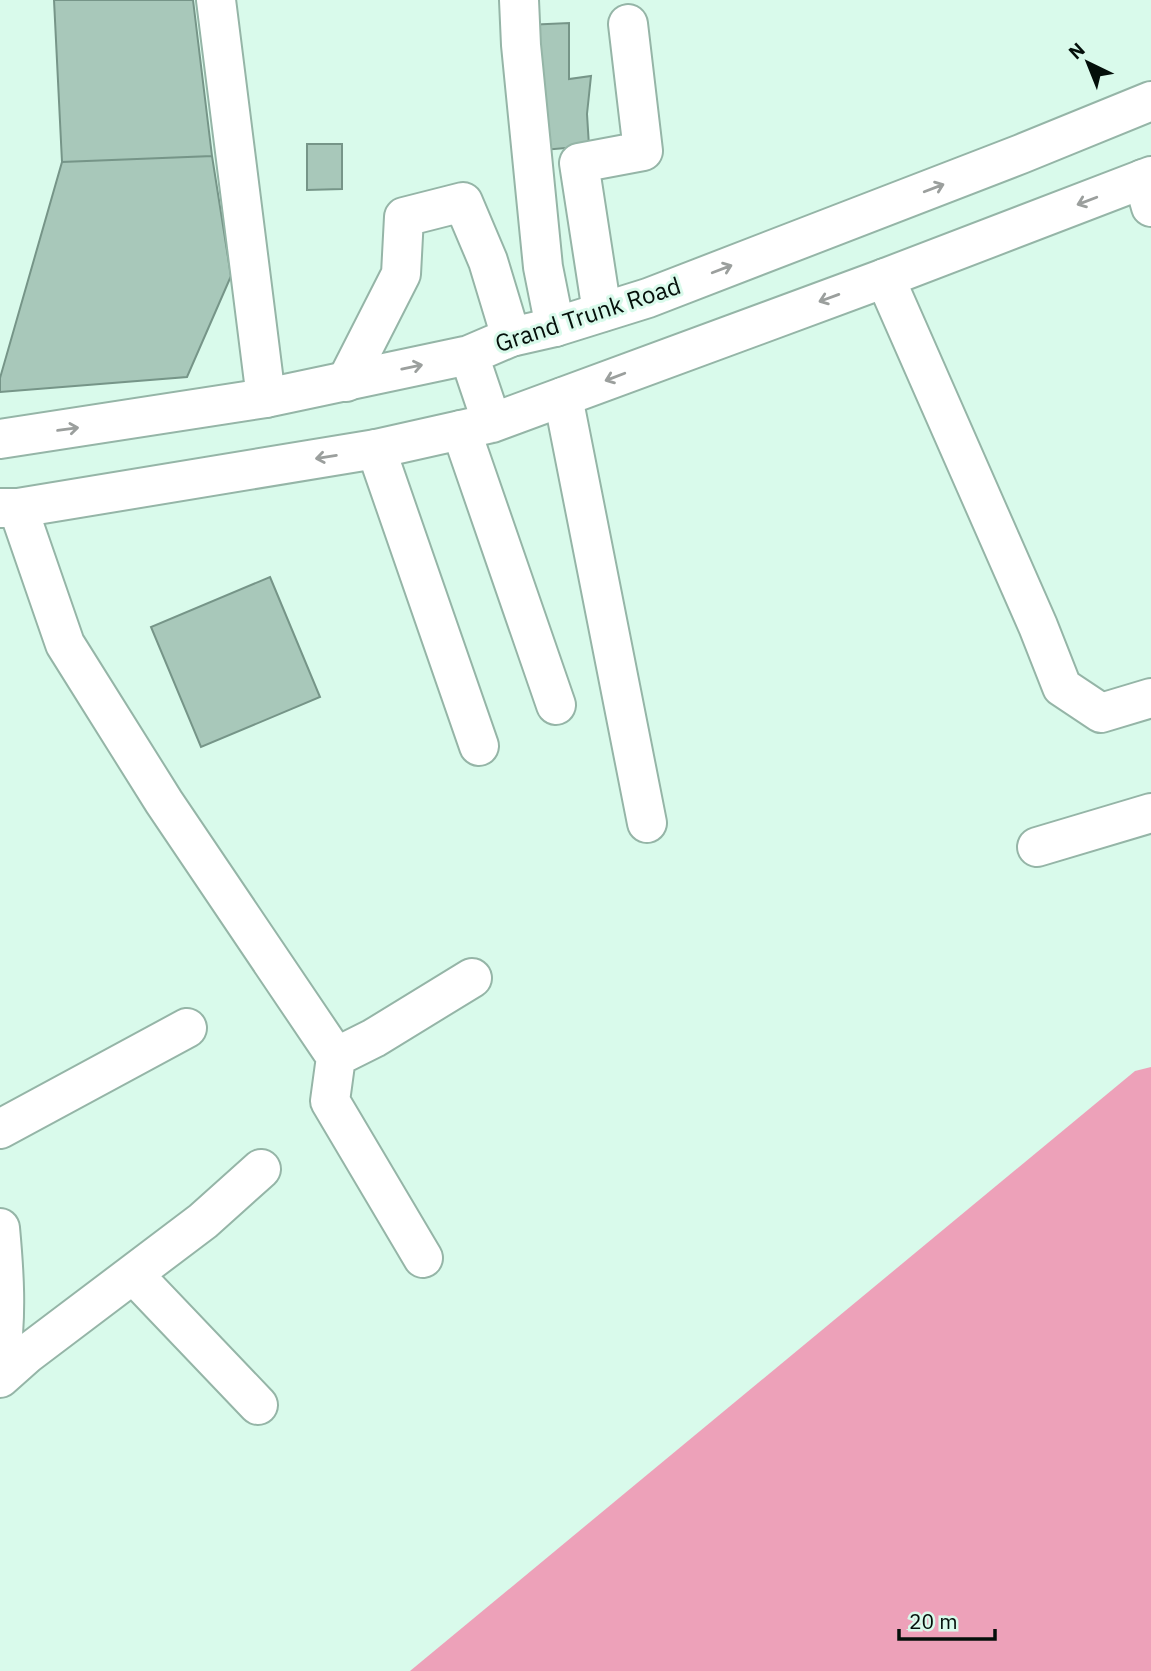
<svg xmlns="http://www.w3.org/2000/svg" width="1151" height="1671" viewBox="0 0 1151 1671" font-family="'IBM Plex Sans',sans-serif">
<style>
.forest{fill:#eda1b9}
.building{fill:#a8c8ba;stroke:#769588;stroke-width:2}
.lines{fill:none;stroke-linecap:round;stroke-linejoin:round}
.minor-casing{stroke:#95b5a7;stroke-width:42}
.highway-casing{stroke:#95b5a7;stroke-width:42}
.minor{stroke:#fff;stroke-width:38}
.highway{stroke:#fff;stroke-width:38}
.oneway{stroke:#9b9f9d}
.labels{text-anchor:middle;stroke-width:6;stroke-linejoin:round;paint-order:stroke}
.street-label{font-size:24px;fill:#040f0a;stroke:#d9faeb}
</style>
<rect width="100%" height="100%" fill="#d9faeb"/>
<path class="forest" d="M1151,1067V1671H410L1135,1071Z"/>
<path class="building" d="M54,0H193L212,156L62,162Z
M569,23V79L591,76L587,114L589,146L543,150L526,25Z
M307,144H342V189L307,190Z
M212,156L231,276L187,377L0,392V378L62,162Z
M270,577L320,697L201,747L151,627Z"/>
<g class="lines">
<defs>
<path id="minor" d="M216,0L266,398
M519,0L521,45L543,267L555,327
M1143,179L1151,207
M885,278L1038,626L1062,687L1101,713L1151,698
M602,312L579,163L643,151L628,24
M346,382L401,274L404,217L463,202L488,261L511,337
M563,397L647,823
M461,430L556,705
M376,449L479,746
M18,508L65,644L164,802L336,1057L374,1038L472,978
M1037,847L1151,813
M336,1057L330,1101L423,1258
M0,1129L187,1028
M0,1228C4,1271 7,1316 0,1359
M133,1274L258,1405
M0,1378L27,1354L203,1221L261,1169"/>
<path id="highway" d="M469,355L492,423
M0,439L266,398L469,355L511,337L555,327L648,298L1021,154L1151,101
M0,508H18L376,449L492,423L885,278L1151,176"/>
</defs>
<use href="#minor" class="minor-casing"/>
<use href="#highway" class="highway-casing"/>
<use href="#minor" class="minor"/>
<use href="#highway" class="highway"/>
</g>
<defs><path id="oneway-shaft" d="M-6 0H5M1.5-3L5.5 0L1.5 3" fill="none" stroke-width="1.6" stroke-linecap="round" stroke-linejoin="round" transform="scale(1.75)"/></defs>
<g class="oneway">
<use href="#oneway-shaft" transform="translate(934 188) rotate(-21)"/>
<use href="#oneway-shaft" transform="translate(1087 201) rotate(159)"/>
<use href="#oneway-shaft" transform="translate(722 269) rotate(-21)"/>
<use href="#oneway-shaft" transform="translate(829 298) rotate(160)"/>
<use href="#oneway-shaft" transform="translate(412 367) rotate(-12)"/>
<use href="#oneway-shaft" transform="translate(615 377) rotate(159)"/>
<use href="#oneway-shaft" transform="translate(68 429) rotate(-8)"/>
<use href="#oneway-shaft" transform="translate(326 457) rotate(171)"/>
</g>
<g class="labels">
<g class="street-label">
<text transform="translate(588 315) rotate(-18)" y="8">Grand Trunk Road</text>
</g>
</g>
<g transform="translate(1088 63) rotate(317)" stroke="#d9faeb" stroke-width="5" paint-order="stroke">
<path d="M0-5L12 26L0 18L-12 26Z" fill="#040f0a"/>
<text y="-10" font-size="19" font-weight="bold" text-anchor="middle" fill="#040f0a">N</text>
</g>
<path d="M899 1629v10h96v-10" fill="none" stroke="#040f0a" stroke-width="3.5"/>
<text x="909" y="1629" font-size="21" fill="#040f0a" stroke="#d9faeb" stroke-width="5" paint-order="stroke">20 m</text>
</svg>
